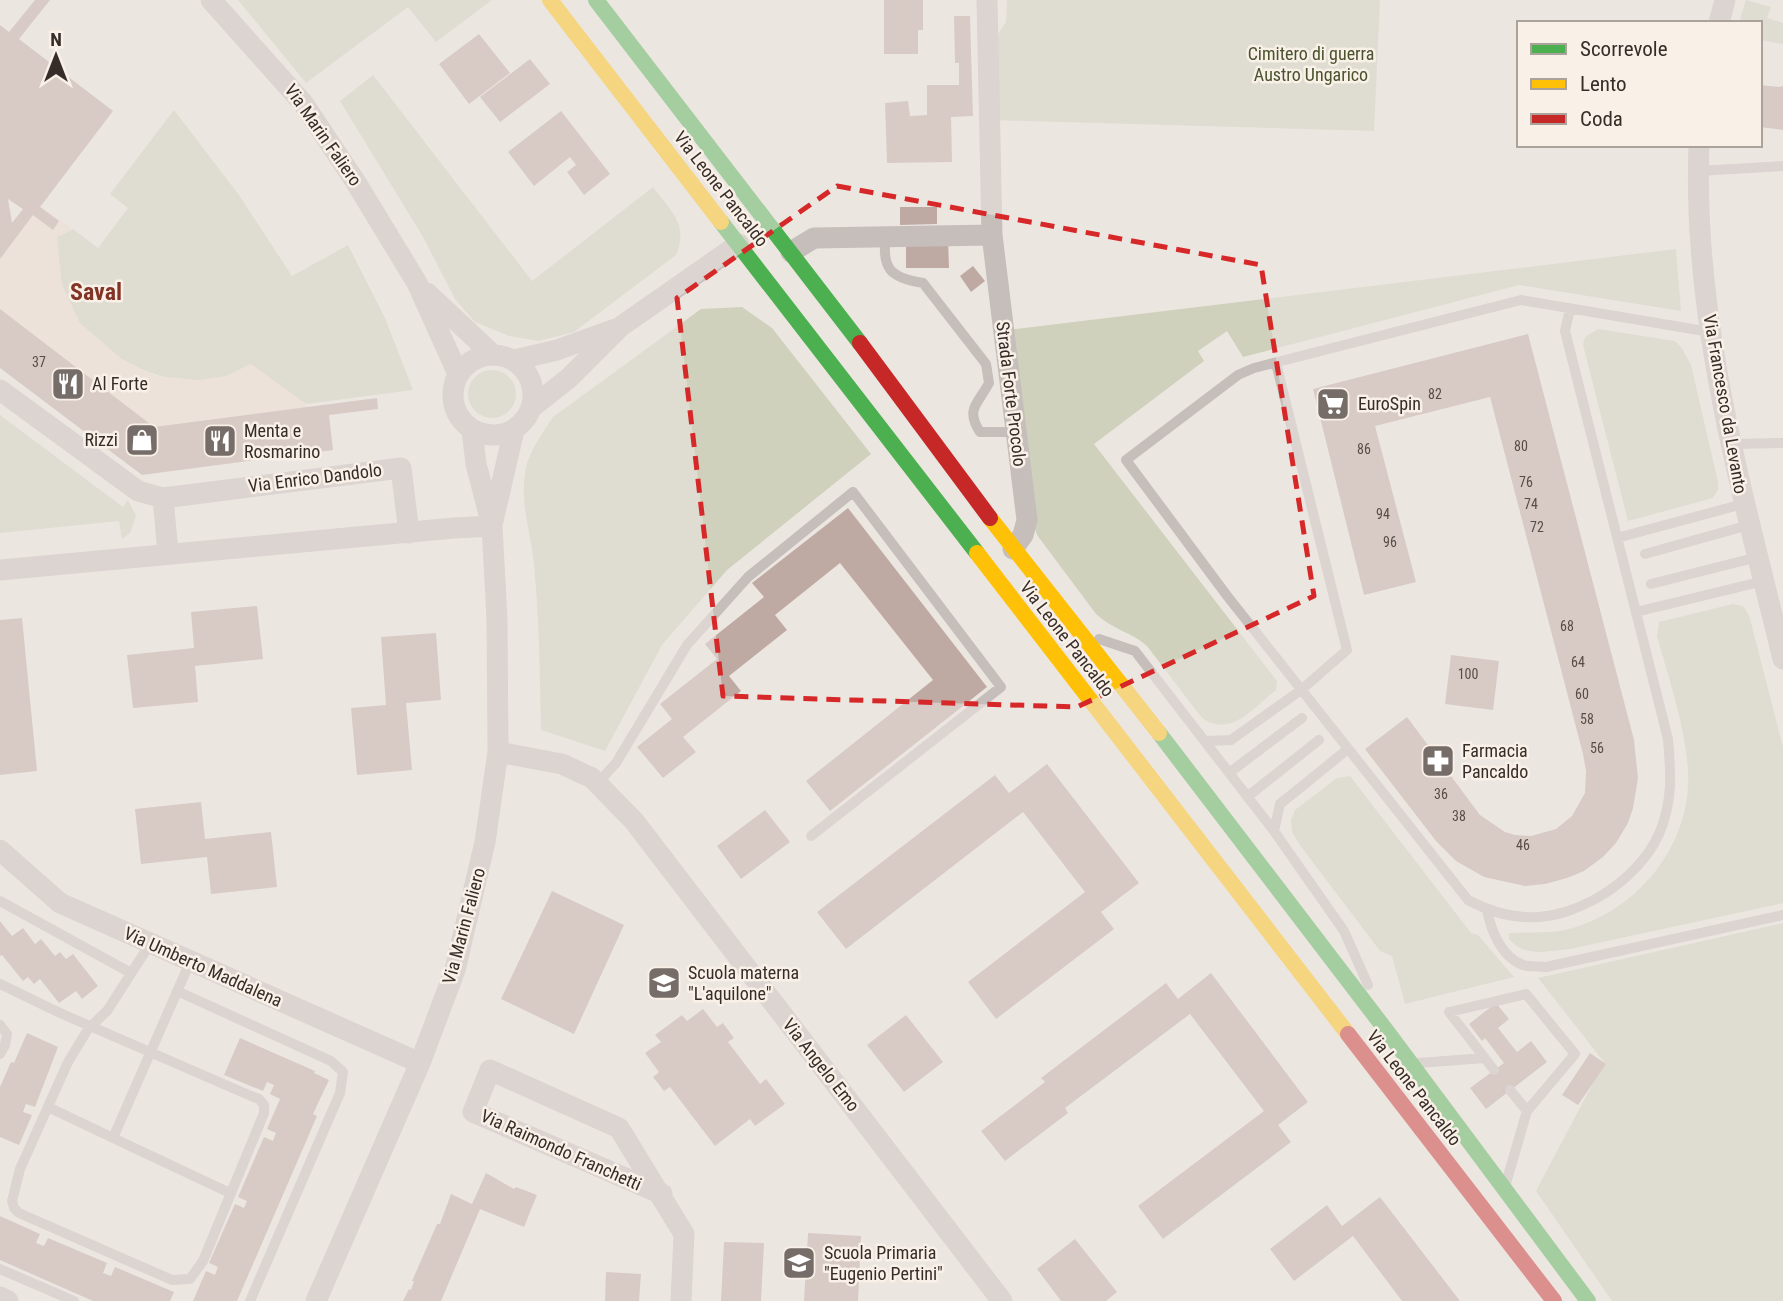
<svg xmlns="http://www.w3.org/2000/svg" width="1783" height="1301" viewBox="0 0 1783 1301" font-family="'Roboto Condensed',sans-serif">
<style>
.green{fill:#cfd1bc}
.plaza{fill:#eaddd1}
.building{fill:#bfaaa3;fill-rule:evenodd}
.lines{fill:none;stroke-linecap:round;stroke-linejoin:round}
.lane{stroke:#c5beba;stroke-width:10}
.street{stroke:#c5beba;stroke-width:21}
.fast{stroke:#4caf50;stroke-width:16}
.slow{stroke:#ffc107;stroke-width:16}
.jam{stroke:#c62828;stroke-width:16}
.marked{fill:none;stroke:#d62828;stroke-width:5;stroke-dasharray:14 9;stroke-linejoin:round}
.labels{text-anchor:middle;stroke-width:5;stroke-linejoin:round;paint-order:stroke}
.number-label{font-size:14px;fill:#584c47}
.park-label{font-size:18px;fill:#48532d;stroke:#f9f0e8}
.street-label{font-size:18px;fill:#362c28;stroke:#f9f0e8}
.poi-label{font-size:18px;fill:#362c28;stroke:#f9f0e8;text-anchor:start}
.district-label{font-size:24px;font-weight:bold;fill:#823324;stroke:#f9f0e8}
</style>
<rect width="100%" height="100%" fill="#ece6e1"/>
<path class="green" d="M238,0H492L436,42L408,7L306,83Z
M1007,0H1380L1374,131L991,120L994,40L1006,22Z
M1746,0L1771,7L1767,18L1783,23V44L1760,40V23H1739Z
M373,75L532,281L653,187C671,212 689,224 676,255L574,332L539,341L509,336L475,322L455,299L423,237L340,101Z
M174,110L239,195L292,276L348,245L385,318L413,390L306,404L251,364C243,367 235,373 227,376C177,394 113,363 81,325C61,301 58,267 57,237L73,229L98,248L128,208L110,194Z
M1676,249L1681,311L1519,285L1243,357L1227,331L1198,351L1204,361L1094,444L1277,681L1276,690C1253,708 1231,738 1202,718L1147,646C1132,632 1111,629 1096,614L1037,535L1029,508L1007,330Z
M742,307L772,328L871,454L727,570L662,645L605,751L541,730C540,674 539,619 534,564C531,534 520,504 525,474C527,454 542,434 553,417L701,309Z
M1598,329L1675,341L1682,348L1691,365L1718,482V490L1713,498L1628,521L1583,345L1585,337Z
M468 394a24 24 0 1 1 48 0a24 24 0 1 1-48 0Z
M0,415L123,507L128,500L136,516L130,533L122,539L119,521L0,533Z
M1733,604L1743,606L1749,615L1783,747V903L1570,949C1547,951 1525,958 1509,939V933C1530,932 1551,934 1573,928C1640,908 1692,843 1688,771C1685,725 1669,680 1657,636L1659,622Z
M1350,776L1471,933L1478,935L1514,977L1405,1004L1392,956L1380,951L1299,844L1292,832L1291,820L1295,810L1337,778Z
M1783,923V1301H1612L1536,1191L1604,1062L1538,978Z"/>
<path class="plaza" d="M30,200L73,229L57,237L62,285L80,323L123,360L156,376L199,380L226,376L251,364L321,416L151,438L0,323V240Z"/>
<path class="building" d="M35,0H50L19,39L113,111L40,207L59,221L53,230L33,215L0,259V25L9,32ZM8,199L23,209L12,223Z
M884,0H923V30H918V54H884Z
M954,16H970L973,116L951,117L952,162L887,163L885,103L908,101L910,116L927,115V85H959V63H955Z
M479,34L510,73L469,104L439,64Z
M530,59L550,84L500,122L480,97Z
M1760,85L1779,87L1783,86V130L1760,127Z
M561,111L610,174L584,195L567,172L576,165L570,157L534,186L508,152Z
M900,207H937V224L900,225Z
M906,240H948L949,268H906Z
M973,266L985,281L971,292L960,276Z
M0,309L154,427L377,398L378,409L329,415L333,450L142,475L0,368Z
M1528,334L1634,740L1638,778L1633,808L1628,823L1616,843L1603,857L1584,871L1567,878L1545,884L1525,886L1484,877L1456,861L1436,841L1365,749L1407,717L1480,815L1505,832L1515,835L1531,836L1556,829L1572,816L1585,793L1586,771L1583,754L1490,397L1375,426L1416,582L1364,595L1313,389Z
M848,508L987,687L830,811L806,781L933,680L840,563L775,615L787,630L729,676L741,691L683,737L696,752L663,778L637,747L672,719L660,704L717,659L705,644L764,597L752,583Z
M257,606L263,659L195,666L198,702L133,708L127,655L194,648L191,612Z
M22,618L37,771L0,775V620Z
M436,633L441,700L406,703L412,770L357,775L351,708L386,705L381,637Z
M1451,655L1499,661L1493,710L1445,704Z
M1047,764L1139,883L1101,912L1114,929L996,1019L968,982L1085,892L1023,812L846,949L817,912L995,775L1009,793Z
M201,802L205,839L271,832L277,887L211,894L207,857L141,864L135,809Z
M765,810L790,842L741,879L717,846Z
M552,891L624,925L574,1034L501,999Z
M0,921L12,936L23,928L35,944L41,939L55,956L60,952L66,959L73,954L98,986L82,999L76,991L59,1003L40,979L34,984L28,977L23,981L2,955L0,956Z
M1211,973L1308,1102L1278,1125L1291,1142L1163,1239L1138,1206L1264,1111L1190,1014L1065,1108L1068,1113L1005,1161L981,1131L1045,1082L1041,1078L1166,983L1178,999Z
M1496,1003L1509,1019L1498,1028L1517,1052L1531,1041L1547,1062L1486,1109L1470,1088L1504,1063L1485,1038L1482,1041L1469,1024Z
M703,1009L717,1027L723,1023L734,1038L728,1042L760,1084L766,1079L785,1104L755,1126L750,1119L715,1146L670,1087L664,1091L653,1077L659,1072L645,1053L661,1042L655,1035L682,1015L687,1021Z
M906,1015L943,1062L904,1092L867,1045Z
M27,1033L58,1047L35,1107L26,1104L23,1112L32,1115L19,1145L0,1137V1087L11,1062L14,1063Z
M240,1038L315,1071L314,1073L329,1080L313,1114L317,1116L237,1301H193L206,1271L215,1275L218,1267L209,1263L235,1204L244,1208L247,1201L238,1197L264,1137L273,1141L276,1133L267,1129L280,1099L270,1094L274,1085L267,1082L263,1091L224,1075Z
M1590,1053L1606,1064L1578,1105L1562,1095Z
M486,1173L514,1189L516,1187L537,1195L524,1227L480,1209L441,1301H403L409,1289L411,1290L414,1281H412L437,1224H440L451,1194L472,1204Z
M1380,1197L1460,1301H1402L1353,1236L1294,1281L1270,1249L1327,1205L1342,1226Z
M0,1216L40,1234L36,1243L44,1246L48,1238L107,1263L103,1273L111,1276L115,1267L174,1292L170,1301H93L0,1260Z
M808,1233L861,1236L858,1301H804Z
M1075,1239L1117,1292L1106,1301H1061L1037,1269Z
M724,1242L764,1243L761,1301H721Z
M606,1272L641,1274L639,1301H605Z"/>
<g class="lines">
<path class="lane" d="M1698,171L1783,166
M886,236C881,269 891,278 923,283L986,364L989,383C978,404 965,409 980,432H1016
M1570,309L1565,331L1668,739C1671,773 1673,802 1659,834C1638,881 1575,921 1524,917C1504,916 1485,909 1468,900L1228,597L1126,460L1238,375L1254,368L1521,300L1710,332
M1733,444L1783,443
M1617,538L1743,504
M1645,554L1749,525
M1651,584L1758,557
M1636,612L1764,581
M1099,639L1135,651L1274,831L1344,931L1368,985
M1205,741L1231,740L1301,690L1347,650L1276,363
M1229,773L1302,718
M598,783L616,763L687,645L748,577L853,492L1001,687L811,836
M1247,797L1319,740
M1274,831L1280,804L1348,749
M0,901L131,973
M1487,910C1491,930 1501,957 1523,965C1529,967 1539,966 1546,967L1783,915
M0,984L60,1013L251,1096L259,1099L264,1105V1113L203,1261L190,1279L172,1280L19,1213L14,1208L12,1201L20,1169L68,1062L88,1029L107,1011L150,944
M177,991L331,1061L343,1072L340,1093L250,1301
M0,1025L7,1034L5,1045L0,1054
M1418,1063L1485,1058
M1494,1070L1449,1012L1526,994L1575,1054L1527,1111
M48,1107L113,1138L190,962
M113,1138L230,1193
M1506,1183L1527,1111L1510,1090
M0,1269L74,1301"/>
<path class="street" d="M211,0L303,103L355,181L417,283L458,374
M987,0L992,235L1027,520L1023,535L1013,549
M1719,23L1725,0
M1699,145C1692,320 1742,490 1783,659
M791,252L814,238L992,235
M427,293L492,354
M453 395a40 40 0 1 1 80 0a40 40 0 1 1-80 0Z
M514,360L557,350L615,329
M0,390L138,491L163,498L401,468L409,533
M531,408L569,378L620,327L739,244
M163,498L168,553
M493,521L514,430
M0,570L454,528L492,526
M498,752L562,764L592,778L634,821L1002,1301
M0,850L60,903L420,1063
M662,1194L473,1112L490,1070L619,1128L684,1234L681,1301
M0,1297L8,1301
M316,1301L420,1063L455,970L485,842L498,752L497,619L492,526L476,464L472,430"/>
<path class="fast" d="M596,0L860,343
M721,222L977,553
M1159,733L1392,1038L1588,1301"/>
<path class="slow" d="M550,0L721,222
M990,518L1159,733
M977,553L1348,1034"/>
<path class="jam" d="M860,343L990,518
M1348,1034L1554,1301"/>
</g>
<path d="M0 0H1783V1301H0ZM837,186L1261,265L1314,596L1077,707L723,696L677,298Z" fill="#ece6e1" fill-opacity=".55" fill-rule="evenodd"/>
<path class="marked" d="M837,186L1261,265L1314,596L1077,707L723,696L677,298Z"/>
<defs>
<symbol id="restaurant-square" viewBox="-11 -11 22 22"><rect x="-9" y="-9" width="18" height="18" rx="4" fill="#766d69" stroke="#f9f0e8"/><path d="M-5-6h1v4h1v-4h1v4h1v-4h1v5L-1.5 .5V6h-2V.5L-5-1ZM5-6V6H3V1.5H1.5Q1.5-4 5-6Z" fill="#fff"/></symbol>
<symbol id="supermarket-square" viewBox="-11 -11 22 22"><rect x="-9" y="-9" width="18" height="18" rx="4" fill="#766d69" stroke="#f9f0e8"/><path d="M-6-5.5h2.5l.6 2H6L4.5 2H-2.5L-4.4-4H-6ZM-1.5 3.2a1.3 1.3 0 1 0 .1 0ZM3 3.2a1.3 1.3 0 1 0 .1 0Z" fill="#fff"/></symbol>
<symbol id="shop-square" viewBox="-11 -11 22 22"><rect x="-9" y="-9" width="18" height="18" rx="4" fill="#766d69" stroke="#f9f0e8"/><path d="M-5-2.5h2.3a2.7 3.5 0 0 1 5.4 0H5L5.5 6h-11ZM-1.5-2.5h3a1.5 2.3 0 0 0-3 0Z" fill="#fff"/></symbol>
<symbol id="pharmacy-square" viewBox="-11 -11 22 22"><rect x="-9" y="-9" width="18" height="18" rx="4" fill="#766d69" stroke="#f9f0e8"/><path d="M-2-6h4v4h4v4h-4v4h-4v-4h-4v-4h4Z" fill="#fff"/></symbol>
<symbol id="school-square" viewBox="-11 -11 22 22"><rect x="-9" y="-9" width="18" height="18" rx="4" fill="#766d69" stroke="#f9f0e8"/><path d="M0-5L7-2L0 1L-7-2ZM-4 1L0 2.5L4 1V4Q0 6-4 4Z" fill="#fff"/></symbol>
</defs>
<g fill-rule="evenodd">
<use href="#restaurant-square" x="49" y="365" width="38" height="38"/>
<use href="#supermarket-square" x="1314" y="385" width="38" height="38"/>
<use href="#shop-square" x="123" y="421" width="38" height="38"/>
<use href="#restaurant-square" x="201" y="422" width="38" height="38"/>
<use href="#pharmacy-square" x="1419" y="742" width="38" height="38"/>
<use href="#school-square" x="645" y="964" width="38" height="38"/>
<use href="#school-square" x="780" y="1244" width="38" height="38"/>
</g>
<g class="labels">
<g class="number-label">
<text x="39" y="367">37</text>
<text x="1435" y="399">82</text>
<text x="1521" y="451">80</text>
<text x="1364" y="454">86</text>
<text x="1526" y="487">76</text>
<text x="1531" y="509">74</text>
<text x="1383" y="519">94</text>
<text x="1537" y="532">72</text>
<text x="1390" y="547">96</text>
<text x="1567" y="631">68</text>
<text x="1578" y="667">64</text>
<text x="1468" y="679">100</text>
<text x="1582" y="699">60</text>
<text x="1587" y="724">58</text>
<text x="1597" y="753">56</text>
<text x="1441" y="799">36</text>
<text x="1459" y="821">38</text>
<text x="1523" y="850">46</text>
</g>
<g class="park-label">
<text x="1311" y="60">Cimitero di guerra<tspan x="1311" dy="21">Austro Ungarico</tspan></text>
</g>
<g class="street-label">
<text transform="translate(323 135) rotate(55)" y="6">Via Marin Faliero</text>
<text transform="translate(721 189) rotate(52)" y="6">Via Leone Pancaldo</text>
<text transform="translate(1011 394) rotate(83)" y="6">Strada Forte Procolo</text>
<text transform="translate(1725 404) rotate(80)" y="6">Via Francesco da Levanto</text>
<text transform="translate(315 478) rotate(-7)" y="6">Via Enrico Dandolo</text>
<text transform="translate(1067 639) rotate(52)" y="6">Via Leone Pancaldo</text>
<text transform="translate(464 926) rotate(-75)" y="6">Via Marin Faliero</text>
<text transform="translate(203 967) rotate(24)" y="6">Via Umberto Maddalena</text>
<text transform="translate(821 1065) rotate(52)" y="6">Via Angelo Emo</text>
<text transform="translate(1414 1088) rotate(52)" y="6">Via Leone Pancaldo</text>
<text transform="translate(561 1150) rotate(24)" y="6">Via Raimondo Franchetti</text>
</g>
<g class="poi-label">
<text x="92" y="390">Al Forte</text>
<text x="1358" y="410">EuroSpin</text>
<text x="244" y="437">Menta e<tspan x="244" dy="21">Rosmarino</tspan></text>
<text x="118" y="446" text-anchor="end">Rizzi</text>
<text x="1462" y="757">Farmacia<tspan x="1462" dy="21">Pancaldo</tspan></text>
<text x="688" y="979">Scuola materna<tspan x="688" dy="21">"L'aquilone"</tspan></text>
<text x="824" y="1259">Scuola Primaria<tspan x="824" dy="21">"Eugenio Pertini"</tspan></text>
</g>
<g class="district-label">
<text x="96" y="300">Saval</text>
</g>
</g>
<rect x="1517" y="21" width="245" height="126" fill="#f9f0e8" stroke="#aba29b" stroke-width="2"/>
<rect x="1531" y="44" width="35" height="10" fill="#4caf50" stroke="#aba29b" stroke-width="2"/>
<text x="1580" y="56" font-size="21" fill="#362c28">Scorrevole</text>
<rect x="1531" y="79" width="35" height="10" fill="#ffc107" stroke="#aba29b" stroke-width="2"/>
<text x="1580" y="91" font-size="21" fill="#362c28">Lento</text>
<rect x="1531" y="114" width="35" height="10" fill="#c62828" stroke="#aba29b" stroke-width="2"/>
<text x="1580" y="126" font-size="21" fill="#362c28">Coda</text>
<g transform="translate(56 56)" stroke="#f9f0e8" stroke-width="5" paint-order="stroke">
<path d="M0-5L12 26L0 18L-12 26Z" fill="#362c28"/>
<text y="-10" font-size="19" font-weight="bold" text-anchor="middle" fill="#362c28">N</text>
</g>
</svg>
